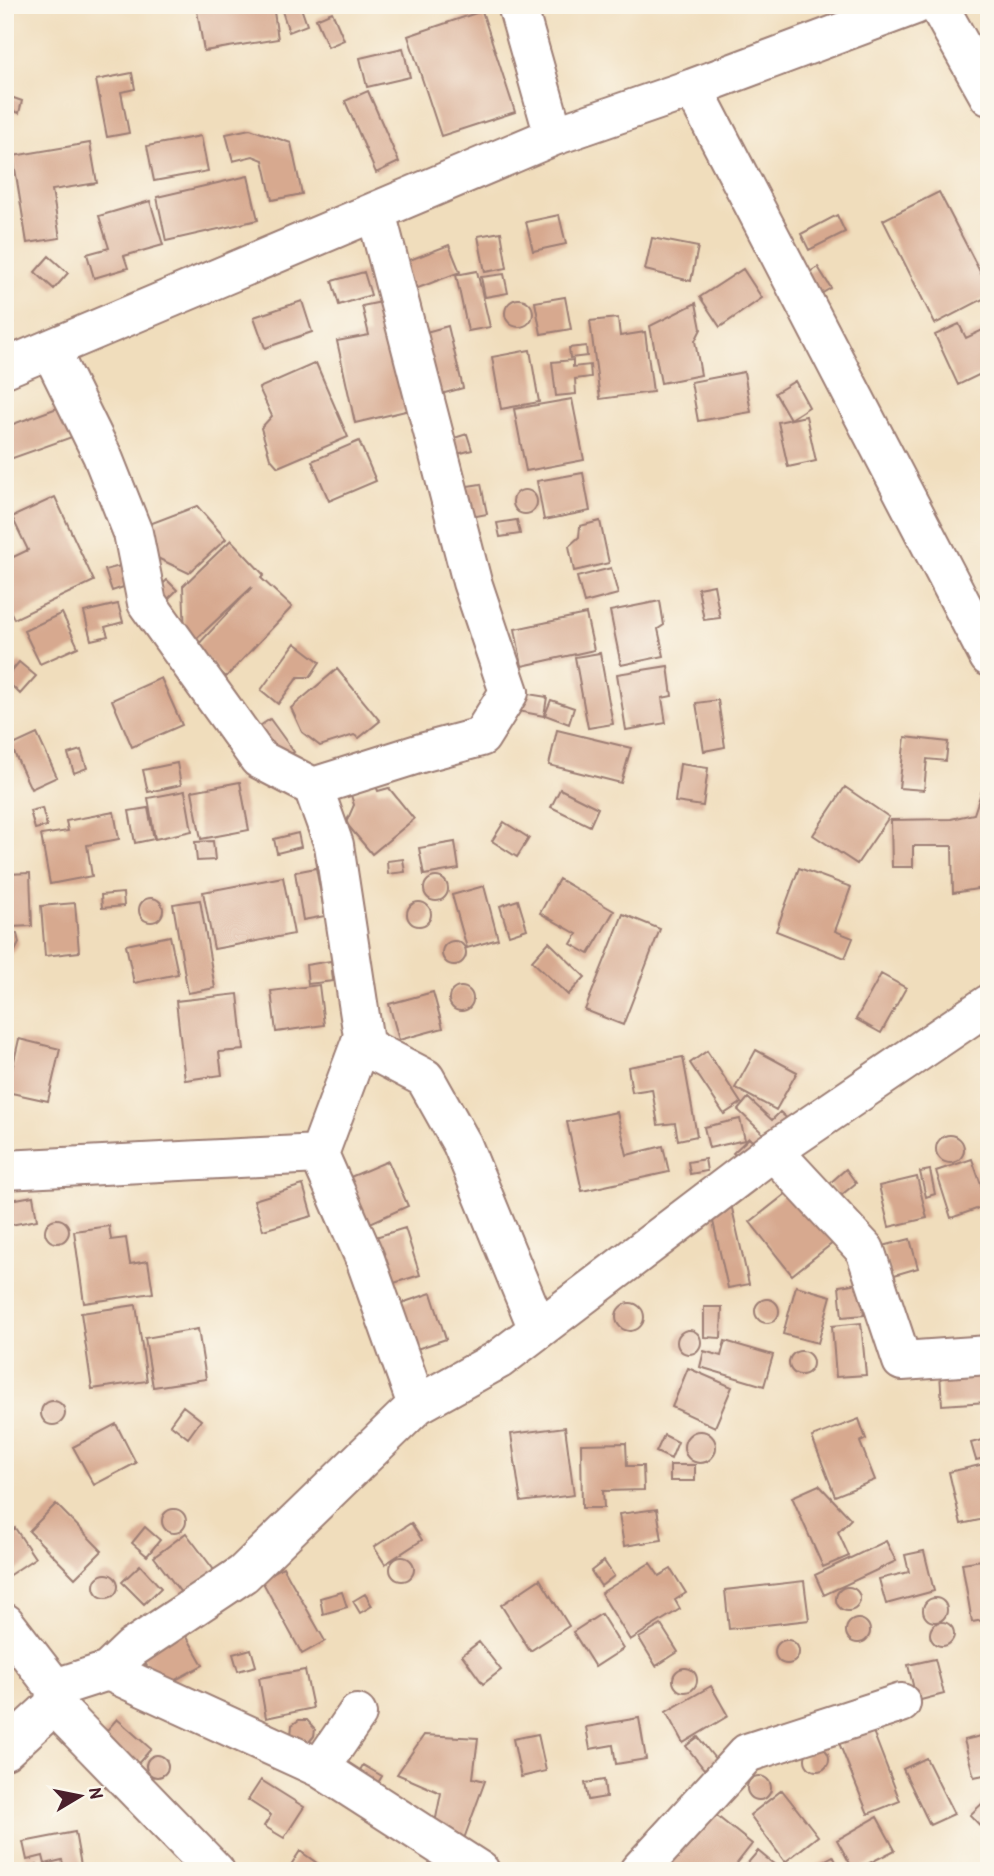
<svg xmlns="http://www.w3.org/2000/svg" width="994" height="1876" viewBox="0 0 994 1876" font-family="'Patrick Hand',sans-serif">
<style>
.building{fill:#d7a98f}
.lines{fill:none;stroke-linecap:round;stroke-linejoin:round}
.minor-casing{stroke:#9d7e74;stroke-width:42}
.minor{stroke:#fff;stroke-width:38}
</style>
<rect width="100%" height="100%" fill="#fbf7ec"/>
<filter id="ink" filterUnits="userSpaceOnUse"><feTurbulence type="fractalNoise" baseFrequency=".0143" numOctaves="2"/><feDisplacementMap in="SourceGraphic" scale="14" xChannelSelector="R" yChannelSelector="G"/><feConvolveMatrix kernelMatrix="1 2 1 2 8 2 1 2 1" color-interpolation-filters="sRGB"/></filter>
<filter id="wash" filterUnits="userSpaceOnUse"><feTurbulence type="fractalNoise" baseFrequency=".00686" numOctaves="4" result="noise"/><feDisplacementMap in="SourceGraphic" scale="28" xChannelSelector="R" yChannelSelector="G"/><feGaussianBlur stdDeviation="1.57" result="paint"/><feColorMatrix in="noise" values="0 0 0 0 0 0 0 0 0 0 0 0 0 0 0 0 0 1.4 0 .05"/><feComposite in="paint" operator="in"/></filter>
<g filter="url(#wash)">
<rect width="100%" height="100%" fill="#f0ddbc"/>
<g id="blocks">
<path class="building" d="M196,5H249L250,8L273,5L278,39L204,51Z
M280,5H300L307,25L289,32Z
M482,11L515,112L441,136L408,36Z
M332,12L344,40L328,47L316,19Z
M403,48L410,77L367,87L360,58Z
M132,73L135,89L121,92L129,133L107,137L96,80Z
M368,91L399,162L376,173L345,101Z
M5,95L22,101L19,113L5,108Z
M250,129L291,143L302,194L272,200L263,160L253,156L233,161L226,134Z
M201,136L208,171L154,181L147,146Z
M90,143L97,183L52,190L60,238L27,243L13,156Z
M248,176L258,220L166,241L157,197Z
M939,192L989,289V296L935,324L883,220Z
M150,201L163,245L124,256L128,268L94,278L87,254L109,248L99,216Z
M559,215L566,244L533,251L526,222Z
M837,215L845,232L809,250L801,234Z
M501,232L507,268L485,272L478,236Z
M652,238L698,247L691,281L645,270Z
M449,245L460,272L405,293L394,266Z
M49,256L68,273L54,289L35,272Z
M818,267L831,288L814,298L801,277Z
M743,269L762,298L720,327L700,297Z
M477,271L490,327L468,331L456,275Z
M364,272L371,295L339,305L332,281Z
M504,274L508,293L485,297L481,277Z
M565,297L571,329L541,334L535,302Z
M505 313a14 14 0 1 1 28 0a14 14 0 1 1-28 0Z
M5,300L13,322L5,324Z
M391,300L414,409L355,423L337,341L369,335L362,306Z
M302,301L312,332L265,348L254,317Z
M696,303L701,329L695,341L701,375L661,383L650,326Z
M618,318L620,336L645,332L653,392L600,399L590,321Z
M959,324L966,338L989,327V370L958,385L935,335Z
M448,326L463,388L430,397L415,335Z
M586,346L587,356L570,358L569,348Z
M530,350L539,402L501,409L492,357Z
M573,360V367L590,365L591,377L575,379L576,394L556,396L552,362Z
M316,363L348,437L278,467L270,458L261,428L272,416L259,388Z
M744,372L751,412L698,421L691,382Z
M795,381L809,407L790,419L775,393Z
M572,399L584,460L526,471L514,409Z
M60,407L72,437L10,459L5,446V427Z
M806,416L816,461L788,467L778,422Z
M467,434L472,450L450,456L445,441Z
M359,441L376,481L329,501L312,461Z
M583,473L590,511L544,520L537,481Z
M481,484L487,514L466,518L461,487Z
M513 502a12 12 0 1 1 24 0a12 12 0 1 1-24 0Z
M55,497L94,581L14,619L5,600V561L28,550L12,517Z
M197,506L226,539L189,573L149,554L139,528Z
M517,520L520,534L500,537L497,523Z
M600,521L609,563L574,571L569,546L579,537L580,526Z
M231,540L264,575L261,578L292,607L226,677L195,648L252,587L193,642L185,634L183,586Z
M124,565L129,585L112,591L105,570Z
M611,568L618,594L584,603L577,577Z
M167,580L177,590L157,610L147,599Z
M714,585L720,618L704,620L698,588Z
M660,601L664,625L658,629L664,656L621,665L610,611Z
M118,604L123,622L105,627L108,636L91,640L84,612Z
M62,613L78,647L40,664L24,631Z
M586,614L594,650L522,666L515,629Z
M295,643L320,662L310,677H298L278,704L261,690Z
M600,653L613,724L588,728L575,657Z
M19,662L36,676L20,694L5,679Z
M668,666L672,696L662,698L666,723L626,730L617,674Z
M337,669L380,721L359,738L354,735L320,746L302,732L291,708Z
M161,678L182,725L132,747L112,700Z
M516,692L547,697L544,716L513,710Z
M551,700L574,708L569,724L545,715Z
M718,700L725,747L704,751L696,703Z
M270,719L294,752L275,765L251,732Z
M557,730L631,748L621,783L549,765Z
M37,734L57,777L31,789L11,746Z
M905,737L948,742L946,761L927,759L924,790L899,788Z
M81,750L87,768L74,773L68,754Z
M177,763L181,785L148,792L143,770Z
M680,764L708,768L703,806L675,802Z
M989,769V887L953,893L952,846H913V867H892L891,820L951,819L974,814Z
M240,782L249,830L201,839L192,791Z
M376,786L378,791L389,788L414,819L372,854L346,823L354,805L351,795Z
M845,787L889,817L857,864L813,835Z
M560,789L598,808L590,826L551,807Z
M185,791L192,831L155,839L148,798Z
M42,808L47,826L35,829L30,811Z
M148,808L154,839L135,843L129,811Z
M114,812L119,839L87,845L92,876L50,884L41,835L68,831L66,821Z
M504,822L529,838L517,857L492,841Z
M298,833L301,847L277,853L274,839Z
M213,841L215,860L197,861L195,842Z
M455,842L459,869L424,875L419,848Z
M403,859L405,872L388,874L387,861Z
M316,868L325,916L303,920L295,872Z
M799,868L851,887L835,931L853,938L845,958L776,931Z
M30,873L32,926L10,927L7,874Z
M424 889a12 12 0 1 1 24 0a12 12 0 1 1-24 0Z
M283,877L294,934L214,949L203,892Z
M559,879L614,911L589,954L571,944L577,934L540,913Z
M484,886L498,939L467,948L452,895Z
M123,893L124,906L102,908L101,895Z
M139 910a12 12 0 1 1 24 0a12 12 0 1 1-24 0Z
M200,900L215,988L188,993L173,904Z
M518,900L527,929L509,935L500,906Z
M407 914a12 12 0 1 1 24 0a12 12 0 1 1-24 0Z
M75,903L79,952L45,956L41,906Z
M623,914L660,929L623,1025L585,1010Z
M5,928L17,934L19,943L15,951L7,956Z
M170,936L178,974L134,983L126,945Z
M442 953a12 12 0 1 1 24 0a12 12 0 1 1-24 0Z
M549,942L585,977L568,995L532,961Z
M331,961L333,981L308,984L306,965Z
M881,974L906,988L881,1033L856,1019Z
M319,985L324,1025L276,1032L271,991Z
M449 999a12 12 0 1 1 24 0a12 12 0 1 1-24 0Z
M433,992L443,1028L399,1040L389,1004Z
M238,994L244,1050L219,1052L222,1075L185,1080L176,1001Z
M19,1039L60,1049L48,1101L7,1092Z
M756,1050L797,1072L776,1110L735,1088Z
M707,1051L741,1103L724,1114L690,1063Z
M683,1057L697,1136L678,1140L675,1123L658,1125L652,1089L632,1092L628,1067Z
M748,1098L772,1120L780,1112L794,1125L775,1145L738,1110Z
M617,1112L627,1155L663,1146L669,1172L582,1191L567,1122Z
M740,1119L745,1140L709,1148L704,1127Z
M936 1149a14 14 0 1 1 28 0a14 14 0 1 1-28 0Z
M749,1138L760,1149L745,1165L733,1153Z
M705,1159L707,1171L690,1174L688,1162Z
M972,1159L988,1205L951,1218L936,1171Z
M388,1161L408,1206L368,1224L348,1178Z
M846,1169L856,1183L839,1197L829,1184Z
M930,1170L935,1194L926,1197L920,1172Z
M917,1177L927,1218L889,1227L879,1186Z
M303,1185L312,1216L263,1230L254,1200Z
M792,1189L834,1242L792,1275L750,1222Z
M33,1196L37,1220L5,1226V1201Z
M731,1204L749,1284L728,1288L710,1208Z
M45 1231a12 12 0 1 1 24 0a12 12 0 1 1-24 0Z
M109,1226L111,1240L126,1238L130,1264L148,1261L153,1293L84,1303L74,1231Z
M405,1228L420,1275L384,1286L369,1239Z
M910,1239L918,1268L891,1276L883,1246Z
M860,1283L864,1315L842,1317L839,1286Z
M796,1286L831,1296L818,1343L783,1334Z
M431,1293L446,1339L405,1353L390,1307Z
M755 1311a12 12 0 1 1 24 0a12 12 0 1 1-24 0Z
M616 1317a14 14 0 1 1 28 0a14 14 0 1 1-28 0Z
M136,1305L147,1381L92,1389L81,1313Z
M704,1307H722L721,1338L704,1337Z
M861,1323L866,1375L836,1377L832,1326Z
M198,1329L206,1379L153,1387L145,1338Z
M677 1342a12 12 0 1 1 24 0a12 12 0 1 1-24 0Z
M725,1341L773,1355L764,1386L700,1367L704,1351L721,1356Z
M789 1363a12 12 0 1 1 24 0a12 12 0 1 1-24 0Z
M688,1368L732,1387L715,1427L672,1407Z
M985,1371L987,1402L942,1405L940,1373Z
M41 1413a12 12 0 1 1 24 0a12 12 0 1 1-24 0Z
M183,1406L201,1420L188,1438L170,1424Z
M859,1419L866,1439L860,1442L875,1480L835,1496L812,1437Z
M116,1424L136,1463L94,1485L73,1447Z
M565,1427L574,1495L521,1502L511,1434Z
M684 1447a16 16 0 1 1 32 0a16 16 0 1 1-32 0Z
M664,1435L678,1442L671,1459L656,1452Z
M989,1438V1457L976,1460L971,1443Z
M626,1443L627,1466H643L644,1490L603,1491L604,1508H582L581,1444Z
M989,1463V1518L961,1524L949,1472Z
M670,1465H695V1481H670Z
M819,1485L851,1519L838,1532L849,1556L823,1567L792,1497Z
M56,1504L102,1551L75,1578L29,1531Z
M162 1521a12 12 0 1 1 24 0a12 12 0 1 1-24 0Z
M657,1509L662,1540L624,1546L619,1514Z
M411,1523L422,1540L385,1564L374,1547Z
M145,1527L160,1540L147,1556L132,1543Z
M15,1528L35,1558L5,1578V1535Z
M186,1533L214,1570L182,1594L154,1557Z
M886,1541L896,1561L824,1595L815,1575Z
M924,1551L934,1591L886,1604L879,1579L909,1572L905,1555Z
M390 1569a12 12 0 1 1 24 0a12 12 0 1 1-24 0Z
M989,1559V1619L972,1622L962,1563Z
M604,1561L614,1576L601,1586L591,1571Z
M650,1563L659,1576L671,1569L686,1593L675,1600L680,1609L630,1640L601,1593Z
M140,1565L161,1588L144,1604L122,1582Z
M283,1567L325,1641L302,1654L261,1579Z
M94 1586a12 12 0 1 1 24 0a12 12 0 1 1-24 0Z
M540,1579L569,1626L530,1651L501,1605Z
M804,1581L809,1620L729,1629L725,1590Z
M836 1599a12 12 0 1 1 24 0a12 12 0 1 1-24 0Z
M342,1592L347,1607L323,1614L320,1598Z
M365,1594L372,1606L360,1613L353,1601Z
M923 1610a12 12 0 1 1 24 0a12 12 0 1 1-24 0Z
M601,1614L623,1649L595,1667L573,1632Z
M846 1631a12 12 0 1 1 24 0a12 12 0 1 1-24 0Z
M930 1634a12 12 0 1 1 24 0a12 12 0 1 1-24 0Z
M661,1625L678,1652L656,1666L639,1638Z
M183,1630L203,1665L159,1689L140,1653Z
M775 1652a12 12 0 1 1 24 0a12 12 0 1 1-24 0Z
M479,1642L501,1670L483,1684L462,1655Z
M251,1649L256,1666L238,1671L233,1654Z
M935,1659L944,1694L917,1701L908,1665Z
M673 1680a12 12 0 1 1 24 0a12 12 0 1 1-24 0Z
M305,1670L313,1708L266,1718L259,1678Z
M711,1686L728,1716L683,1743L666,1712Z
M639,1718L646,1759L616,1764L613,1745L590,1749L586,1727Z
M117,1719L151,1749L134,1768L100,1738Z
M299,1720H307L315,1729L314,1736L309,1742L291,1737L292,1725Z
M872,1729L900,1801L868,1814L839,1743Z
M538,1734L546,1771L521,1777L513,1739Z
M989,1734V1774L974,1777L964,1740Z
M424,1735L478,1738L473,1778L485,1781L461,1847L434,1828L441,1793L397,1774Z
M698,1737L716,1760L704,1769L686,1746Z
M805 1759a12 12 0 1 1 24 0a12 12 0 1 1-24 0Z
M146 1766a11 11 0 1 1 22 0a11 11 0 1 1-22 0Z
M926,1758L954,1814L930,1825L903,1769Z
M363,1765L382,1776L374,1790L355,1779Z
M747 1788a12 12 0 1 1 24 0a12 12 0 1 1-24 0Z
M261,1780L304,1807L284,1838L264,1826L271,1815L248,1800Z
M604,1780L606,1797L588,1800L585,1783Z
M782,1790L818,1836L785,1862L750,1815Z
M989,1797V1835L970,1815Z
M707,1808L752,1844L731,1871H671L662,1863Z
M877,1817L895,1850L854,1871L837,1840Z
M75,1832L82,1871H65L62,1860L45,1864L43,1856L27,1860L23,1842Z
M300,1851L328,1871H287Z
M758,1851L776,1866L772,1871H741Z
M833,1856L840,1869L817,1871L815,1866Z
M37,1864L47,1871H26L30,1867Z"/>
</g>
</g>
<g filter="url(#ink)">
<use href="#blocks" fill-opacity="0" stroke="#9d7e74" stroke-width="2"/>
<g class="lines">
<defs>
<path id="minor" d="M517,5L554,136
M938,5L989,96
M693,88L989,657
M50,349L102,455L133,533L147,603L259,759L313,787
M5,368L554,136L693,88L915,5
M360,1044L425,1078L462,1144L538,1329
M773,1151L865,1250L902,1361L989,1355
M319,1154L363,1036L334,845L313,787L421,753L481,737L509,692L472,582L376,212
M5,1170L319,1154L365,1259L417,1405
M5,1623L55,1688L54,1705L5,1750
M108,1671L320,1768L480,1871
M55,1688L108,1671L132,1648L243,1574L417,1405L498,1360L773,1151L989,1004
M54,1705L215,1871
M320,1768L357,1714
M639,1871L747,1753L901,1703"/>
</defs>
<use href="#minor" class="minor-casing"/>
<use href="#minor" class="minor"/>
</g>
</g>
<rect width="994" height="1876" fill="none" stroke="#fbf7ec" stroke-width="28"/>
<g transform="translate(80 1796) rotate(80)" stroke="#fbf7ec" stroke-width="5" paint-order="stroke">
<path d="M0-5L12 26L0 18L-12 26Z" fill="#4a1f2b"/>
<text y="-10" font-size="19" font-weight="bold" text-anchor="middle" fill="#4a1f2b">N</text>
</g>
</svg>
